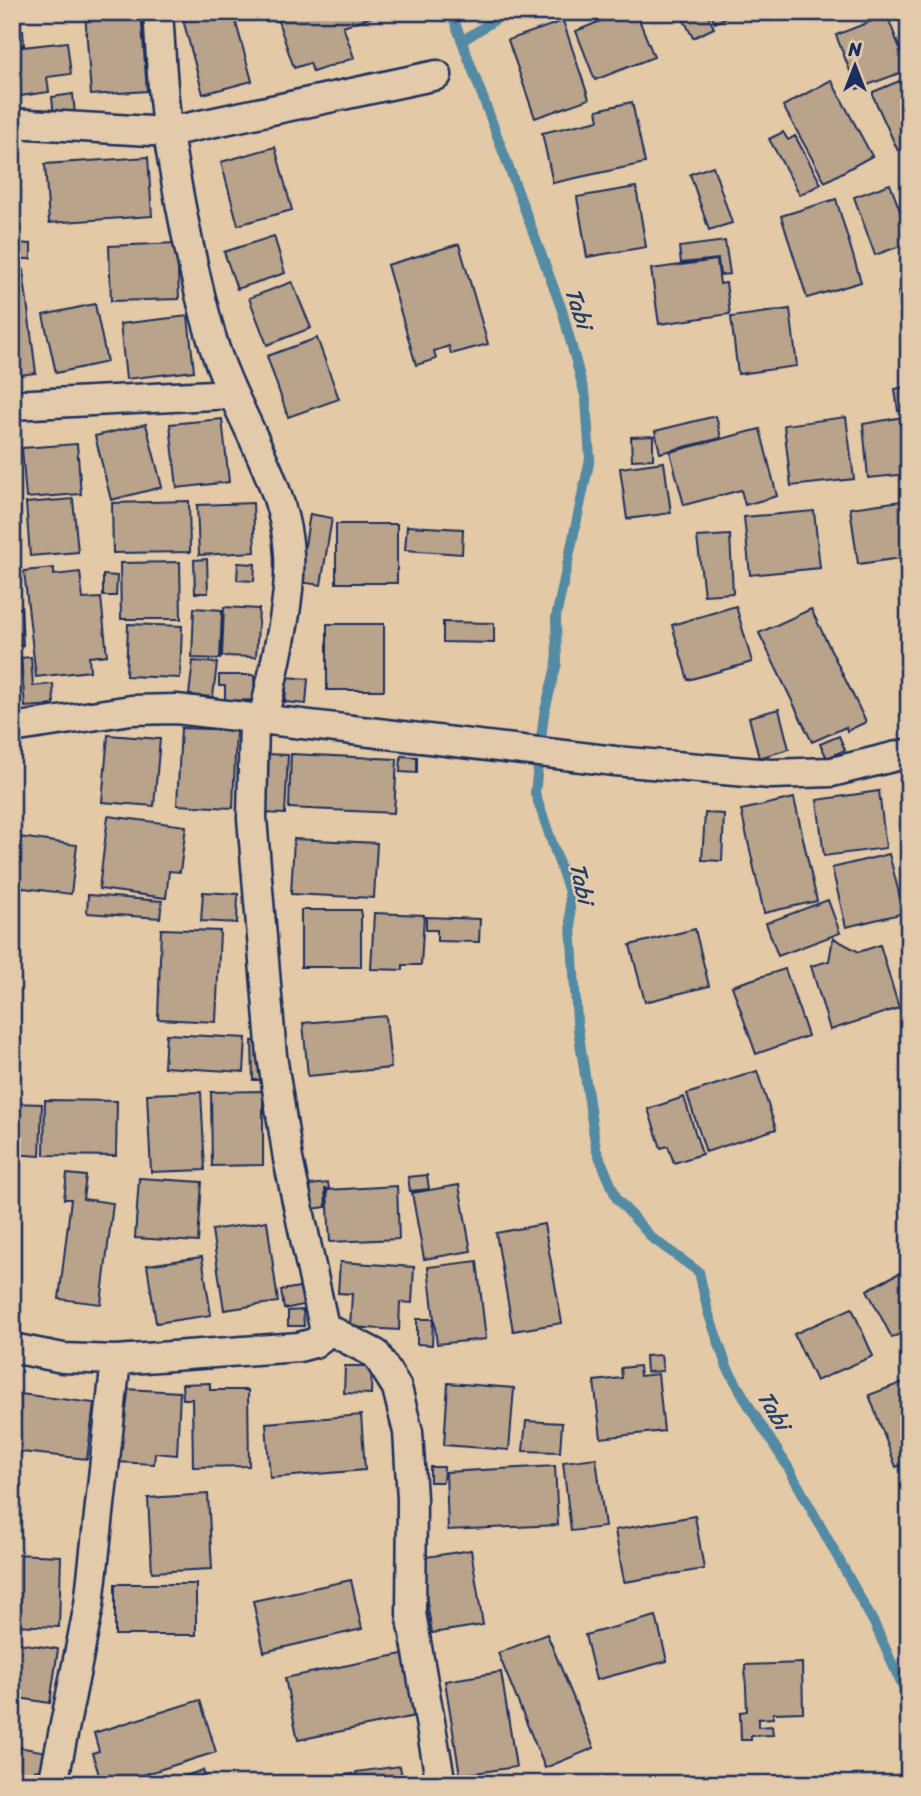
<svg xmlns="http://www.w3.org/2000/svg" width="921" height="1796" viewBox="0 0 921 1796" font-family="Sriracha,sans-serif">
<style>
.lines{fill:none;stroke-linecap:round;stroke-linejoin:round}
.stream{stroke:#528aa4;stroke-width:10}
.building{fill:#baa38b;stroke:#1b2f5e;stroke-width:2}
.street-casing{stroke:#1b2f5e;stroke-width:33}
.street{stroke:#e2caaa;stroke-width:28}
.labels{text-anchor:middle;stroke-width:5;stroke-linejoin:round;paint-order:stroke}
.water-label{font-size:23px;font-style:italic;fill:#243e6a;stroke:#e2caaa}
</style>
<rect width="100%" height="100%" fill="#e3c9a6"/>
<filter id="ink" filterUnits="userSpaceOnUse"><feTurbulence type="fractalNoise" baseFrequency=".0143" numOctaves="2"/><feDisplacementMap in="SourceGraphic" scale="14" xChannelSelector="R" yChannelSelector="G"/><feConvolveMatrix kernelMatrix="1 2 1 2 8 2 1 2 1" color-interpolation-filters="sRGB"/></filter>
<g filter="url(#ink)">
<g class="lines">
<path class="stream" d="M451,12L562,310L586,399L590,459L556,617L557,663L544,714L535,793L569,892L577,1022L596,1149L617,1199L652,1238L699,1272L708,1312L727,1367L752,1411L788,1467L875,1625L909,1701
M462,41L507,12"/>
</g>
<path class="building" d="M85,12H141L147,91L91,95Z
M181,12H233L252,81L203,94Z
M275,12H378V15L343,26L354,58L313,72L310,63L294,68Z
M623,12H636L654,57L595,80L576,31Z
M680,12H706L714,28L693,38Z
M710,12H737L715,23Z
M887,15L908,70L857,89L836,35Z
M563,21L589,99L535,118L508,40Z
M23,30L24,45L12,46V31Z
M67,42L71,74L47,77L49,92L20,96L14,48Z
M909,77V146L898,151L873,96V92Z
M831,80L872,156L825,182L783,106Z
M73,94L75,115L54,117L52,97Z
M632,102L645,163L553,183L542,133L599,120L597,110Z
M783,132L788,140L795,136L821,184L800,195L769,139Z
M275,147L292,210L238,225L221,162Z
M148,157L152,216L49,223L45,164Z
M713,166L732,223L709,230L690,174Z
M890,184L909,235V243L875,255L854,197Z
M636,187L646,247L587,257L577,197Z
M836,199L861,282L807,298L781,216Z
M274,236L285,273L237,289L224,252Z
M725,241L730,274L720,275L718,259L681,263L679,247Z
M15,243L31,244V259H14Z
M177,243L179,299L111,301L109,246Z
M459,244L488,344L451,354L449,346L434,351L436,359L416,365L387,265Z
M717,260L720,284L726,283L730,314L659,324L651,269Z
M23,270L36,373L12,376V272Z
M292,282L311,328L267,345L249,298Z
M909,290V343H906L898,292Z
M95,304L107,362L56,373L43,315Z
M790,309L797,366L738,374L731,317Z
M188,316L194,371L126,379L120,324Z
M317,338L339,399L288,417L267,356Z
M909,386V409L898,411L895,389Z
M716,416L721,438L660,453L655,431Z
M909,416V474L868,478L863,424Z
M846,417L854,479L791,486L784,425Z
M222,419L229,482L177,488L170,424Z
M146,424L162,487L111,500L95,436Z
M760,429L777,496L745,505L741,490L684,505L670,452Z
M653,436V459L632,460L631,437Z
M77,444L81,494L26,498L22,448Z
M664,462L671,513L627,519L620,468Z
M73,499L78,552L30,556L26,503Z
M909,500V557L858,564L850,508Z
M189,501L190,552L113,553L112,503Z
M253,503L255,552L199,555L197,505Z
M814,511L820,568L750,575L744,517Z
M310,514L332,518L321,585L299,582Z
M336,524H397V583H336Z
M407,526L463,529L462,554L405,550Z
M730,535L733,593L704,595L697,537Z
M207,559L208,593H195L194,560Z
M180,562L181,619H121L120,563Z
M238,563L255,564L254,581L237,580Z
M54,568V575L80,572L83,599L101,598L107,655L89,657L90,671L36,677L24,571Z
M103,575L117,576L116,596H103Z
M736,606L752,662L688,680L672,625Z
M224,607L259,609L256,657L222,656Z
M12,608H21L23,645L14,646Z
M194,608L222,610L220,659L192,658Z
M811,609L866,722L847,731L846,727L812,742L759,633Z
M443,622L494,623V643L443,642Z
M128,624L182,626L180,678L126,676Z
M327,624H384V690H327Z
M31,657L33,686L53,684L54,705L25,707L21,658Z
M193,661L217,663L213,697L189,695Z
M219,675H254L255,700L225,701V686H219Z
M287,677L308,679L306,704L285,702Z
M779,709L789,749L759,758L749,717Z
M181,728L236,730L233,808L177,805Z
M108,735L160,739L154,806L102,802Z
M839,736L845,750L827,758L820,744Z
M266,754L288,755L285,814L263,813Z
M291,754L397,759L394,813L289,808Z
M401,756L417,757V773L400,772Z
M879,791L886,848L824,856L817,800Z
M794,798L817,901L764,913L741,810Z
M705,813L724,814L722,861L702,860Z
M108,816L186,826L180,872L169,871L166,898L99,889Z
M12,836L77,845L71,894L15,887L17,868H12Z
M294,839L377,843L374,898L291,894Z
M889,854L904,913L846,927L832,868Z
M203,892L238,894L237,923L201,921Z
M88,895L162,901L160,918L87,913Z
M828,900L840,933L778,956L766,923Z
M301,910H361V967H301Z
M374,913L424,915L421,965H403V970L371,969Z
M426,917L480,919L479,942L437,941V930H426Z
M161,929L220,931L216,1022L158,1019Z
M695,929L709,986L645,1002L630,945Z
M833,938L859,952L880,945L899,1008L830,1030L811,966L829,961Z
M785,969L808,1036L756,1054L732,986Z
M386,1016L391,1068L308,1076L303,1023Z
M166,1034L246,1038L244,1072L164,1067Z
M269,1040L270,1080H253L252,1041Z
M757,1071L776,1129L706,1152L687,1094Z
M263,1091V1165L212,1166L211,1092Z
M201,1092L205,1170L151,1172L147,1094Z
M684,1097L702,1154L674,1163L668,1146L661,1148L648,1109Z
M45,1100L117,1101L116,1156L44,1155Z
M12,1103L42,1104L40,1156L12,1154Z
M67,1174L86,1176L83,1199L113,1203L101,1304L59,1299L71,1199H64Z
M427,1175L429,1189L410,1191L408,1177Z
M139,1178L202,1182L198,1242L135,1238Z
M328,1183L329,1189H325L326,1207L312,1209L310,1185Z
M459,1185L471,1251L424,1259L412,1193Z
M397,1186L399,1239L330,1242L327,1190Z
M267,1221L278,1302L224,1310L212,1230Z
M544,1224L562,1323L513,1331L496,1233Z
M202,1257L211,1315L156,1323L147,1265Z
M477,1261L486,1339L437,1344L428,1267Z
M340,1262L414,1267L412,1303L400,1302L399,1330L350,1327L352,1294L338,1293Z
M909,1268V1329L892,1338L867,1290Z
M300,1287L303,1305L284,1309L281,1290Z
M852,1308L873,1356L816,1381L794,1334Z
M303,1310L304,1326H288V1311Z
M417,1319H433L432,1345L417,1344Z
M661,1355L663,1371L646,1372L645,1356Z
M345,1366H372L371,1394L344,1393Z
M639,1366L640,1376L658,1374L664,1431L601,1438L594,1381L622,1378L621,1368Z
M909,1380V1462L896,1467L869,1395Z
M210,1383V1390H248L249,1466L193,1467L192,1399H183L182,1384Z
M448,1383L514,1388L509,1450L444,1445Z
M125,1389L180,1392L177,1455L155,1453L154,1464L116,1462Z
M12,1393L94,1403L87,1459L12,1451Z
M361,1415L365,1470L270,1478L266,1423Z
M526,1421L562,1423L560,1452L523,1451Z
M596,1458L605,1527L571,1531L563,1462Z
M12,1462L19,1463L12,1502Z
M555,1466L558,1525L448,1530L446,1472Z
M430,1467H444L443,1482H430Z
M208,1494L212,1569L152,1572L148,1498Z
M695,1516L704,1569L624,1582L615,1530Z
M471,1550L483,1625L432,1633L420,1558Z
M12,1554L61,1556L59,1627L12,1625Z
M351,1580L362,1629L264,1652L253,1601Z
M115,1584H196V1635H115Z
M656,1616L667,1661L596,1680L585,1635Z
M547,1634L594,1748L545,1768L498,1653Z
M12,1642L58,1649L50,1703L12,1697Z
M412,1652L425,1714L298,1740L285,1678Z
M802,1663L803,1712L773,1713V1718L758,1719V1727L772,1726L773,1735L751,1736V1740H741L740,1712L747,1711L745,1665Z
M501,1672L516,1767L460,1775L445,1681Z
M200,1700L216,1752L114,1784H102L92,1753L99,1751L94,1733Z
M12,1746L47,1752L44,1772L35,1770L33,1784H12Z
M400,1766L403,1784H358L356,1772Z
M203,1770L207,1784H160Z
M353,1774L354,1784H301V1781Z"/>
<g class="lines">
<defs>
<path id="street" d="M158,12C161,52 162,94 168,134C179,201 192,270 211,336C231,408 285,478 289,554C292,603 273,671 263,721
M12,123L168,132L437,75
M12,405L233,394
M12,728L131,710L176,709L615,761L771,774L832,772L909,753
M324,1327L376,1354L397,1388L408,1432L412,1499L411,1613L441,1784
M12,1348L63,1358L116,1360L299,1347L314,1343L322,1337L324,1327L288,1159L272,1056L252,818L254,720
M53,1784L89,1605L116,1360"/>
</defs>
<use href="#street" class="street-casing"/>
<use href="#street" class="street"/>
</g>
</g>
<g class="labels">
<g class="water-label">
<text transform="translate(579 308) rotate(72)" y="8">Tabi</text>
<text transform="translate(582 883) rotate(78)" y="8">Tabi</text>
<text transform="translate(774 1410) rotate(60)" y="8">Tabi</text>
</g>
</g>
<rect width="921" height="1796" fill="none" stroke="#e2caaa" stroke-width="42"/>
<rect x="21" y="21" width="879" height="1754" fill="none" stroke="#1b2f5e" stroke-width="2.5" filter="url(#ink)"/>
<g transform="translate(855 66)" stroke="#e2caaa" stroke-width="5" paint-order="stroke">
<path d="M0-5L12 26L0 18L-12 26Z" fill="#1b2f5e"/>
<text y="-10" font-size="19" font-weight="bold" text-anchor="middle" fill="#1b2f5e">N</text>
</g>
</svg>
